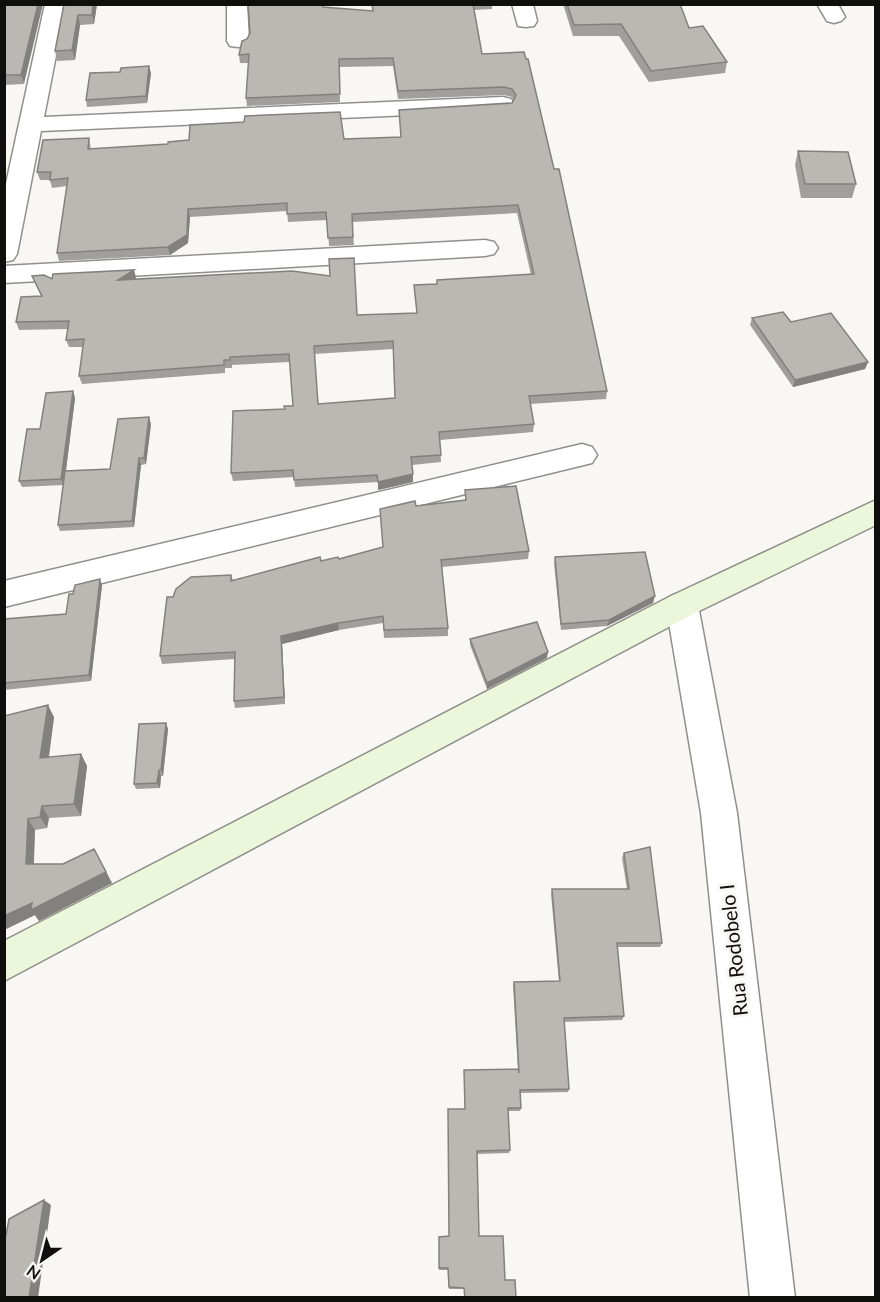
<svg xmlns="http://www.w3.org/2000/svg" width="880" height="1302" viewBox="0 0 880 1302" font-family="Lato,sans-serif">
<style>
.lines{fill:none;stroke-linecap:round;stroke-linejoin:round}
.street-casing{stroke:#90908b;stroke-width:3}
.secondary-casing{stroke:#90908b;stroke-width:3}
.street{fill:#fff;fill-rule:evenodd}
.secondary{fill:#ebf6da;fill-rule:evenodd}
.wall{fill:#a19e9b;fill-rule:evenodd}
.shaded-wall{fill:#83817e}
.building{fill:#bbb8b4;stroke:#83817e;stroke-width:1.5;fill-rule:evenodd}
.labels{text-anchor:middle;stroke-width:6;stroke-linejoin:round;paint-order:stroke}
.street-label{font-size:20px;fill:#0f0f0d;stroke:#f8f7f3}
</style>
<rect width="100%" height="100%" fill="#f8f7f3"/>
<g class="lines">
<defs>
<path id="street" d="M45,4H66L44,117L503,97L511,99L514,104L511,109L503,111L41,131L17,254L13,260L4,262V193Z
M227,4H247L249,41L246,46L238,47L230,46L227,41Z
M512,4H533L537,21L534,26L526,27L518,26Z
M817,4H838L845,17L841,21L834,23L827,21Z
M485,240L494,242L498,248L494,254L485,256L4,283V266Z
M582,444L592,447L597,455L592,463L4,607V581Z
M682,592L693,596L698,605L737,813L795,1298H750L701,813L666,605L671,596Z"/>
<path id="secondary" d="M876,500V525L693,614L4,981V941L671,596Z"/>
</defs>
<use href="#street" class="street-casing"/>
<use href="#secondary" class="secondary-casing"/>
<use href="#street" class="street"/>
<use href="#secondary" class="secondary"/>
</g>
<path class="wall" d="M4,4L24,84L4,85Z
M64,4H97L94,24L80,25L75,60L57,61L55,51Z
M372,4H492V9L474,10L482,54L524,52L554,169L607,391L606,399L530,404L534,424L533,432L440,440L441,462L412,465L413,482L378,490V482L295,487L294,477L233,481L231,473L285,409L293,406L290,362L232,365V368H225V373L82,384L79,376L83,347H69L66,340L68,329L19,330L16,322L41,296L32,276L52,279L134,270L136,278L134,279L357,315L417,313L414,285L437,284L531,275L517,213L352,222L354,245L329,246L327,220L288,222L287,211L190,217L188,243L170,255L59,261L57,253L67,186L52,188L50,180H40L37,172L89,138L91,149L401,137L512,103L514,100L512,97L504,95L398,99L393,66L339,67L340,102L247,106L246,98L249,63H240L239,55L247,39L324,7L372,11ZM393,349L395,398L318,404L314,354Z
M563,4H680L689,28L727,62L725,73L649,82L619,36H573Z
M151,73L147,103L87,107L86,100Z
M798,151L856,184L852,198H801L795,165Z
M752,318L791,322L868,362L865,369L793,387L750,325Z
M73,391L75,398L66,471L110,469L151,424L146,464L141,465L134,527L60,531L58,525L63,485L22,487L19,481L40,429Z
M465,490L529,551L528,559L442,567L448,628V636L384,638L383,623L339,630L282,644L285,704L235,708L234,701L235,659L162,664L160,656L173,597L231,575L233,580L321,561L339,559L383,547L416,506L465,500Z
M555,557L653,603L607,626L561,630L554,564Z
M102,585L91,681L4,690V619L66,614Z
M470,639L547,658L487,689L470,645Z
M4,716L54,717L49,757L81,754L87,766L81,816L49,818L47,828L35,830L34,864H63L100,860L112,883L39,921L35,915L4,930Z
M166,723L168,729L163,776H161L160,788L136,789L134,784Z
M624,853L662,943L660,947H617L624,1016L622,1020L564,1022L569,1089L568,1092L520,1093L521,1108L520,1111H508L510,1150L509,1153L477,1154L464,1289H449L448,1270H439V1237L449,1236L465,1109L518,1069L513,986L514,982H559L551,894L552,889H627L622,858Z"/>
<path class="shaded-wall" d="M38,4H43L24,84L21,75Z
M93,4H97L94,24L92,15Z
M78,15L80,25L75,60L72,50Z
M149,66L151,73L147,103L146,96Z
M188,209L190,217L188,243L170,255L168,247Z
M134,270L136,278L121,288L118,280Z
M868,362L865,369L793,387L795,380Z
M73,391L75,398L64,485L61,479Z
M149,417L151,424L146,464L144,458Z
M139,458L141,465L134,527L132,521Z
M413,474V482L378,490V482Z
M100,579L102,585L91,681L89,675Z
M655,596L653,603L607,626L609,620Z
M338,623L339,630L282,644L285,704L284,697L281,636Z
M548,652L547,658L487,689V683Z
M48,705L54,717L47,770L40,758Z
M166,723L168,729L163,776L161,770Z
M81,754L87,766L81,816L74,804Z
M159,770L161,776L160,788L157,783Z
M42,806L49,818L47,828L40,817Z
M28,819L35,830L33,875L26,864Z
M94,849L112,883L39,921L35,915L4,930V916Z
M44,1200L51,1205L38,1298H29Z"/>
<path class="building" d="M4,4H38L21,75H4Z
M64,4H93L92,15H78L72,50L55,51Z
M248,4H323V7L373,11L372,4H473L482,54L524,52L526,59H528L554,169H559L607,391L529,396L534,424L439,432L441,455L411,457L413,474L378,482L377,475L294,480L293,470L231,473L233,411L285,409L284,406H293L289,354L230,357V360H224V365L79,376L84,339L66,340L69,321L16,322L21,297L42,296L32,276L44,275L52,279L53,274L134,270L118,280L292,271L330,276L329,259L354,258L357,315L417,313L414,285L437,284V280L534,274L518,205L352,214L353,237L328,238L326,212L287,214V203L188,209L187,235L168,247L57,253L68,178L50,180L51,172H37L43,140L89,138L88,149L168,144V142L189,140L190,125L244,122L245,116L340,112L344,139L401,137L399,110L512,103L516,95L512,89L504,87L398,91L393,58L339,59L340,94L246,98L249,54L239,55L242,41L247,39L250,33ZM393,341L395,398L318,404L314,346Z
M567,4H680L689,28L703,26L727,62L651,71L621,24L574,25Z
M149,66L146,96L86,100L90,73L120,72L121,68Z
M798,151L848,152L856,184H805Z
M783,312L791,322L831,313L868,362L795,380L752,318Z
M73,391L61,479L19,481L27,429H40L46,393Z
M149,417L144,458H139L132,521L58,525L65,471L110,469L118,419Z
M516,486L529,551L441,560L448,628L384,630L383,616L338,623L281,636L284,697L234,701L235,652L160,656L167,597H173L176,589L191,577L231,575V581L320,557L321,561L338,557L339,559L383,547L380,509L415,501L416,506L466,500L465,490Z
M645,552L655,596L609,620L561,624L555,557Z
M100,579L89,675L4,683V619L66,614L69,594H73L75,585Z
M537,622L548,652L487,683L470,639Z
M48,705L40,758L81,754L74,804L42,806L40,817L28,819L26,864H63L94,849L106,872L31,910L32,903L4,916V716Z
M166,723L161,770H159L157,783L134,784L139,724Z
M650,847L662,943H617L624,1016L564,1018L569,1089L520,1090L521,1108H508L510,1150L477,1151L479,1236H503L505,1280H515L516,1298H465L464,1288L449,1287L448,1268H439V1237L449,1236L448,1109H465L464,1070L518,1069L519,1073L514,982L560,981L552,889H629L624,853Z
M44,1200L29,1298H4V1235H6L9,1219Z"/>
<g class="labels">
<g class="street-label">
<text transform="translate(734 950) rotate(-96)" y="7">Rua Rodobelo I</text>
</g>
</g>
<rect width="880" height="1302" fill="none" stroke="#0f0f0d" stroke-width="12"/>
<g transform="translate(42 1260) rotate(215)" stroke="#f8f7f3" stroke-width="4.5" paint-order="stroke">
<path d="M0-4.5L10 22L0 15L-10 22Z" fill="#0f0f0d"/>
<text y="-9" font-size="16" font-weight="bold" text-anchor="middle" fill="#0f0f0d">N</text>
</g>
</svg>
